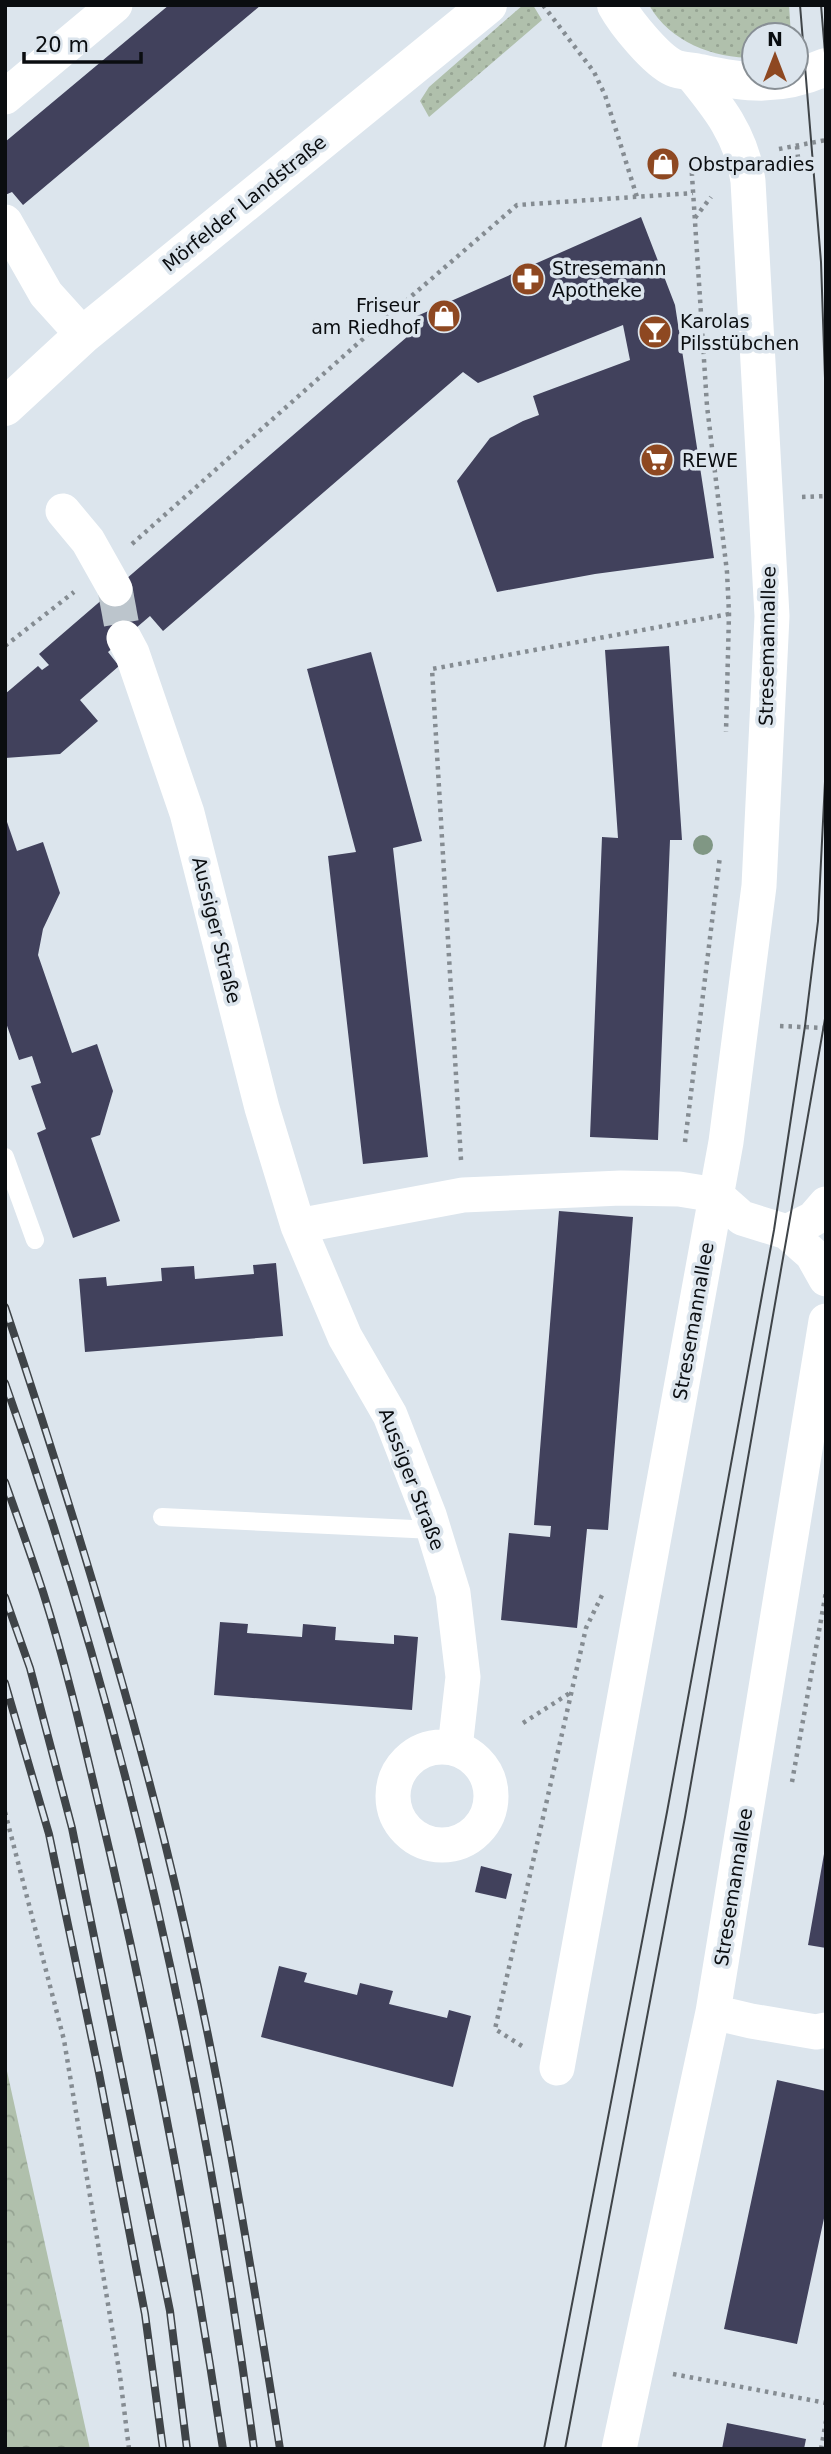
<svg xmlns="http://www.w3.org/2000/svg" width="831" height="2454" viewBox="0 0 831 2454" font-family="'DejaVu Sans',sans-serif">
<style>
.grass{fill:url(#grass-dots)}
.forest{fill:url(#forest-crowns)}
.building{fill:#41415c}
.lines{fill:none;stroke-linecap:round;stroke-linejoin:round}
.street-tunnel{stroke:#bcc5cc;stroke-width:35;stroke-dasharray:35 18;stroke-linecap:butt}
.path{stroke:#858c92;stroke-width:4.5;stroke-dasharray:3.5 5;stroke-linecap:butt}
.lane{stroke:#fff;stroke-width:18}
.street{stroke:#fff;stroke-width:35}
.secondary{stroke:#fff;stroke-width:38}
.tram{stroke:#3f4448;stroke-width:2}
.rail-casing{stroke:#3f4448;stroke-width:8}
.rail{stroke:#dce5ed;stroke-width:5;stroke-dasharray:16;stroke-linecap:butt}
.tree{fill:#809784}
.labels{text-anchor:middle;stroke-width:7;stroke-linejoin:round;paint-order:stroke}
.poi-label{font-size:19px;fill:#0a0d10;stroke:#dce5ed;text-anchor:start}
.street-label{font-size:19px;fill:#0a0d10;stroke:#dce5ed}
</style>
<defs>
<pattern id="grass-dots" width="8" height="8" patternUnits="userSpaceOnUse" patternTransform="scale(1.75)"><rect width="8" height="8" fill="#b0c0ac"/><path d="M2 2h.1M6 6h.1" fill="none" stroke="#96a493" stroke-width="1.8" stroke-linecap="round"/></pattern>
<pattern id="forest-crowns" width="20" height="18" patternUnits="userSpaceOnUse" patternTransform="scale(1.75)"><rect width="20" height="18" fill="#b0c0ac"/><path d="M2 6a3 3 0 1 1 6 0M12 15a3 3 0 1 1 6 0" fill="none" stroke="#96a493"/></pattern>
</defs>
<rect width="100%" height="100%" fill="#dce5ed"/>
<path class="grass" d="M523,5H533L542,20L429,117L420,101L429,87Z
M649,5H789L791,35H754V58C713,58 670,42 649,5Z"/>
<path class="forest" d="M5,2062L90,2449H5Z"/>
<path class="building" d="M169,5H261L23,205L12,192L5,195V142Z
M641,217L675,305L714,558L595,574L497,592L457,481L490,438L523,421L539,415L533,396L630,360L623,325L478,383L463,372L163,631L150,616L108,652L119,666L80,700L98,721L60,754L5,758V694L38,666L42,670L49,665L39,654L422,324L417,316Z
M669,646L682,840H670L658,1140L590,1137L602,837L618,838L605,650Z
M371,652L422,841L393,848L428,1157L363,1164L328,856L356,852L307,669Z
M6,819L17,851L43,842L60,893L43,929L38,955L72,1053L97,1044L113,1091L100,1135L91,1138L120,1221L73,1238L37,1133L46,1129L31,1086L41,1083L32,1056L19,1060L5,1020Z
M559,1211L633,1217L608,1530L587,1529L577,1628L501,1620L509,1533L550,1537L551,1526L534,1525Z
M276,1263L283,1336L85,1352L79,1279L106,1277L107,1286L162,1281L161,1268L194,1266L195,1279L254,1274L253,1265Z
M220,1622L248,1624L247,1633L302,1637L303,1624L336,1627L335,1640L394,1644V1635L418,1637L412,1710L214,1695Z
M824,1854H826V1948L808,1945Z
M481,1866L512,1874L506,1899L475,1892Z
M279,1966L307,1973L304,1982L357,1995L360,1983L393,1991L389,2004L447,2018L449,2010L471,2016L453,2087L261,2037Z
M777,2080L826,2091V2209L797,2344L724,2329Z
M727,2423L806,2439L804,2449H722Z"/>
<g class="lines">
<path class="street-tunnel" d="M115,589L124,638"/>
<path class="path" d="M543,5L594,72L605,95L637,197
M797,146L798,158
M779,149L826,140
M704,159L691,160L707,406L727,572L729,614L726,732
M695,218L711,197
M802,497L826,496
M132,544L400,306L517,205L693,193
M5,646L74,592
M780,1026L826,1028
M685,1142L720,856
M461,1160L432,669L729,614
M523,1723L573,1691
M792,1782L826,1592
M5,1812L64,2040L120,2376L129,2449
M522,2046L495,2029L586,1628L604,1591
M673,2374L826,2403
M821,2449L826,2421"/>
<path class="lane" d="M5,1157L35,1240
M162,1517L434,1530"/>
<path class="street" d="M5,97L115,5
M5,222L46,294L83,335
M63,511L88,541L115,589
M124,638L132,653L187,813L262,1108L298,1226L345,1337L390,1415L429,1515L453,1593L463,1677L455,1748
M716,1195L742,1218L787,1232L812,1254L826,1279
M298,1226L463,1195L621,1188L679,1189L716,1195
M787,1232L813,1219L826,1204
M393 1796a49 49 0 1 1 98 0a49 49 0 1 1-98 0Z
M713,2012L751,2021L816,2032L826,2030
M557,2068L726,1142L759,886L772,616L748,181C742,135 717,105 689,71
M619,2449L713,2012L826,1321"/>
<path class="secondary" d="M616,5C626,23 656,60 674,68C681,71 692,71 700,73C748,84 780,87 826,67
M5,407L83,335L488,5"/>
<path class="tram" d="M800,5L821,262L826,407
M821,5L826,65
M544,2449L667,1812L774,1230L805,1026L818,921L826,762
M565,2449L685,1817L826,1013"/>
<defs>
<path id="rail" d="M5,1307C64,1483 119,1660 164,1839C214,2040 248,2245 280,2449
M5,1383C128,1727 206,2087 254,2449
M5,1482C18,1519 31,1555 43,1592C70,1677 89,1765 110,1853C156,2050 193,2248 223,2449
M5,1597L30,1668L72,1828L170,2311L187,2449
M5,1683L49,1834L99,2073L145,2314L163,2449"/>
</defs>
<use href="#rail" class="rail-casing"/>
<use href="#rail" class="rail"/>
</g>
<circle class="tree" cx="703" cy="845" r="10"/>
<defs>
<symbol id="shop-disc" viewBox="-11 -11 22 22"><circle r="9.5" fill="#8e4821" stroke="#dce5ed"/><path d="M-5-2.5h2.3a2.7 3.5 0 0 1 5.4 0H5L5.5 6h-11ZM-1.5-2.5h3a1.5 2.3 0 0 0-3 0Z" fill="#fff"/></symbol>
<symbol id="pharmacy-disc" viewBox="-11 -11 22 22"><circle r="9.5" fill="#8e4821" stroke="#dce5ed"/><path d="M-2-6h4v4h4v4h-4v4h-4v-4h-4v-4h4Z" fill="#fff"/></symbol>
<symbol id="bar-disc" viewBox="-11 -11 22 22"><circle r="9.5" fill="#8e4821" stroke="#dce5ed"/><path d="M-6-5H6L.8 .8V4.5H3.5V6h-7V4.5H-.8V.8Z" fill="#fff"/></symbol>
<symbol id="supermarket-disc" viewBox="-11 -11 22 22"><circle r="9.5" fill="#8e4821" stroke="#dce5ed"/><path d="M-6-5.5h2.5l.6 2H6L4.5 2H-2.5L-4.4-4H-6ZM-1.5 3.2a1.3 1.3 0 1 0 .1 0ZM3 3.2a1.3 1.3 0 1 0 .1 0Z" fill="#fff"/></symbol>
</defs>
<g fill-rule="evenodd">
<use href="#shop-disc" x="644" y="145" width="38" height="38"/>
<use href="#pharmacy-disc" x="509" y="260" width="38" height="38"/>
<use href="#shop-disc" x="425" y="297" width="38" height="38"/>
<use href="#bar-disc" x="636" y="313" width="38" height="38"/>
<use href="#supermarket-disc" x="638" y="441" width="38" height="38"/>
</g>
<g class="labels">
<g class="poi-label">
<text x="688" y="171">Obstparadies</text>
<text x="552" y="275">Stresemann<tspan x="552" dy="22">Apotheke</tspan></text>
<text x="420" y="312" text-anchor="end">Friseur<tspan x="420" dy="22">am Riedhof</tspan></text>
<text x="680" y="328">Karolas<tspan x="680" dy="22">Pilsstübchen</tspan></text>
<text x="682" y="467">REWE</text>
</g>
<g class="street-label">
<text transform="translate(244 203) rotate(-39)" y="7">Mörfelder Landstraße</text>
<text transform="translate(767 646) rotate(-89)" y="7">Stresemannallee</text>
<text transform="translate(217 930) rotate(76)" y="7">Aussiger Straße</text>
<text transform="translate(693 1321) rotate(-80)" y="7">Stresemannallee</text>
<text transform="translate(412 1479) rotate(69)" y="7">Aussiger Straße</text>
<text transform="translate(733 1887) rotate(-81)" y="7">Stresemannallee</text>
</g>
</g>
<rect width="831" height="2454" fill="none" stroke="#0a0d10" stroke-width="14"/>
<g transform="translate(775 56)"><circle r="33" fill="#dce5ed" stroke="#888f95" stroke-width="2"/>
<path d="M0-5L12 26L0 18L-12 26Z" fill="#8e4821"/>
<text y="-10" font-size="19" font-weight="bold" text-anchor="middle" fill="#0a0d10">N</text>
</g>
<path d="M24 52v10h117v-10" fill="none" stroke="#0a0d10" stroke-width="3.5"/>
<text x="35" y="52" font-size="21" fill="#0a0d10" stroke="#dce5ed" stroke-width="5" paint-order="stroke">20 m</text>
</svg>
